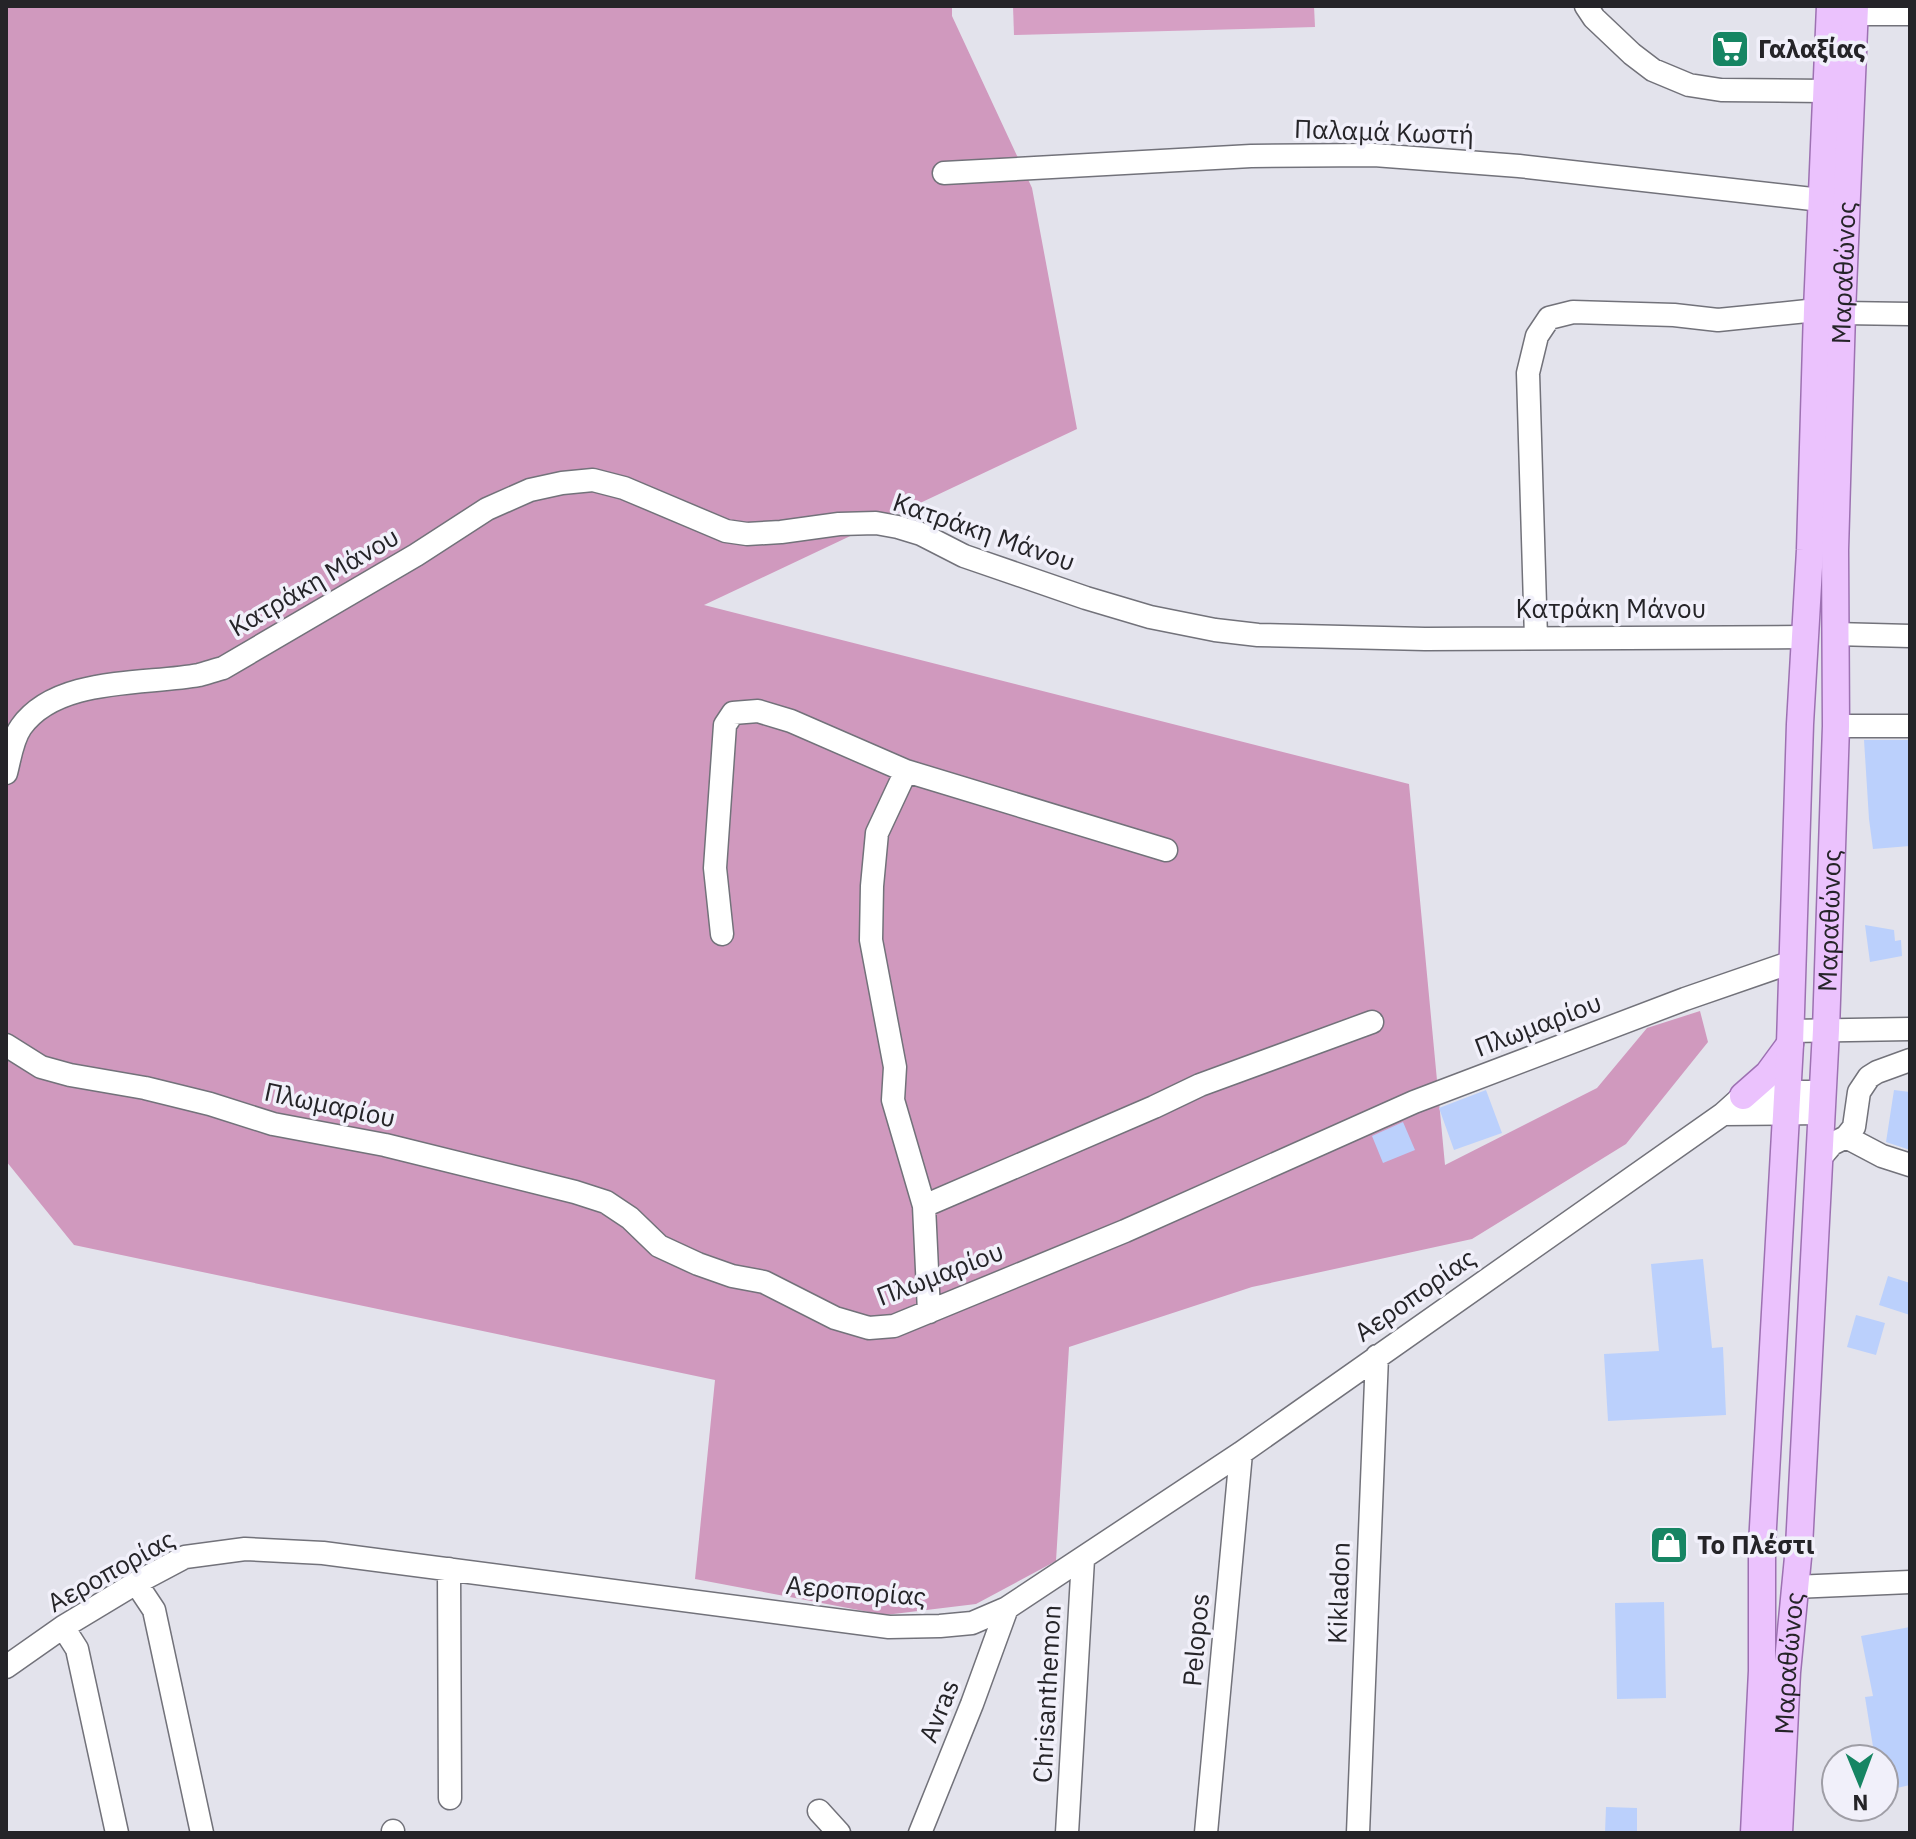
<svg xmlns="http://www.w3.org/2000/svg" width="1916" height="1839" viewBox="0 0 1916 1839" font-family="'IBM Plex Sans',sans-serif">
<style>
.green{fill:#d69fc4}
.forest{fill:#d099be}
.building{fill:#bbd0fc}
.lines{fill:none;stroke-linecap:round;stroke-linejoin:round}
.minor-casing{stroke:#72727a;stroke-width:25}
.major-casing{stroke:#9d71b2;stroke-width:29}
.minor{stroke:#fff;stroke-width:22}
.major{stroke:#ebc2fd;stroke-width:26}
.labels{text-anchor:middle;stroke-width:7;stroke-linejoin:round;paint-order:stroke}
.poi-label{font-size:26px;font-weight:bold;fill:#252428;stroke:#f1f0fa;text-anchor:start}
.street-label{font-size:26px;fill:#252428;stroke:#f1f0fa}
</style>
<rect width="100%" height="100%" fill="#e3e3ec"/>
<path class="green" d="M1013,6H1314L1315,27L1014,35Z"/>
<path class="forest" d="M6,6H952V16L1032,188L1077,429L704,605L1409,784L1445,1165L1597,1088L1647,1028L1700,1011L1708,1042L1626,1144L1472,1239L1252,1287L1069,1347L1056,1561L976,1604L885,1615L695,1579L715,1380L74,1245L6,1161Z"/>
<path class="building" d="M1864,740H1910V846L1873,849L1869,819Z
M1865,925L1894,930L1895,941L1901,940L1902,956L1870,962Z
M1486,1090L1502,1133L1454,1150L1439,1108Z
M1894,1090L1910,1092V1150L1886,1142Z
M1403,1122L1415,1150L1383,1163L1372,1136Z
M1703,1259L1712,1348L1723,1347L1726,1415L1608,1421L1604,1354L1659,1351L1651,1264Z
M1888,1276L1910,1283V1315L1879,1305Z
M1856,1315L1885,1323L1876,1355L1847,1347Z
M1664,1602L1666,1698L1617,1699L1615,1603Z
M1910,1627V1785L1884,1791V1759H1875L1865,1697L1873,1696L1861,1636Z
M1606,1807L1637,1808V1833H1605Z"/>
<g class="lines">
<defs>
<path id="minor" d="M1586,6L1594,18L1632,54L1653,70L1689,85L1721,90L1826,91
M1855,14H1910
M944,173L1251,156L1374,155L1519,166L1821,200
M1842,313L1910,314
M1835,634L1910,636
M1536,638L1528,373L1537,336L1549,318L1573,312L1674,315L1718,320L1817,310
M1836,726H1910
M906,771L877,833L872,886L871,940L895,1067L893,1100L924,1206L929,1312
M6,773C10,758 12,740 21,727C57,676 146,685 199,675C207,673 215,670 223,668L416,555L487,509L530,490L562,483L593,480L624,488L726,531L747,534L781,532L839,524L876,523L898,527L921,534L964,556L1086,598L1150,617L1215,630L1258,635L1425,639L1805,637
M722,934L715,868L725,725L733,713L758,711L791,721L906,771L1166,850
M1790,1031L1910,1029
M6,1045L41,1067L70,1075L145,1088L210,1104L273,1124L385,1145L575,1192L606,1202L630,1218L659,1246L698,1264L732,1276L764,1282L835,1318L869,1328L894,1326L1125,1231L1414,1102L1685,999L1792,962
M1723,1114L1821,1113
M1846,1137L1882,1156L1910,1165
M1820,1158L1832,1144L1846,1137L1854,1127L1859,1092L1869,1077L1877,1072L1910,1060
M924,1206L1154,1107L1200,1085L1372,1022
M449,1569L450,1798
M136,1583L154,1610L202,1833
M1794,1587L1910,1582
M63,1627L77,1649L117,1833
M6,1667L63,1627L136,1583L185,1557L245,1549L323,1553L889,1627L940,1626L972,1623L1007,1608L1241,1453L1723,1114L1743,1096L1787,1092H1822
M819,1811L839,1833
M393,1831V1833
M920,1833L972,1704L1007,1608
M1067,1833L1083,1559
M1206,1833L1241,1453
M1358,1833L1377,1356"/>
<g id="major">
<path d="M1743,1096L1768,1074L1790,1044"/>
<path d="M1754,1833L1762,1671V1545L1790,1044L1800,724L1810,550L1817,310L1830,6"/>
<path id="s1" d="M1779,1833L1787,1672L1799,1547L1826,1030L1836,726L1835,550L1842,313L1855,6"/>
</g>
</defs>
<use href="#minor" class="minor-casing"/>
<use href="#major" class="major-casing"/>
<use href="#minor" class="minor"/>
<use href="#major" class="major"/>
</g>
<defs>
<symbol id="supermarket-square" viewBox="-11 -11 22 22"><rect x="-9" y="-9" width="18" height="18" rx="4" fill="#168563" stroke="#f1f0fa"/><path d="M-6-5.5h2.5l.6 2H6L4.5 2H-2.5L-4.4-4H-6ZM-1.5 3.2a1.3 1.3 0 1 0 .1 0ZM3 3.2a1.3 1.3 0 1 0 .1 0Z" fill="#fff"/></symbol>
<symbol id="shop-square" viewBox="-11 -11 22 22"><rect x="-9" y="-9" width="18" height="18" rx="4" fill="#168563" stroke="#f1f0fa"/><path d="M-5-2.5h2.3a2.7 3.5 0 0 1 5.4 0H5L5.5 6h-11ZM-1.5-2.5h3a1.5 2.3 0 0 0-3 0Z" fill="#fff"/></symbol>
</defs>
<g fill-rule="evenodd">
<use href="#supermarket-square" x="1708" y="27" width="44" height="44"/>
<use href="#shop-square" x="1647" y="1523" width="44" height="44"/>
</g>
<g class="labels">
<g class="poi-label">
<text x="1758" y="58">Γαλαξίας</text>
<text x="1697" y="1554">Το Πλέστι</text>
</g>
<g class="street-label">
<text transform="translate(1384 132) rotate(2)" y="9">Παλαμά Κωστή</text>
<text dy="9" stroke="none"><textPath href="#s1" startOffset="1562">Μαραθώνος</textPath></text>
<text transform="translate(984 532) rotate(19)" y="9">Κατράκη Μάνου</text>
<text transform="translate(314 582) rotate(-30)" y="9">Κατράκη Μάνου</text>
<text x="1611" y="618">Κατράκη Μάνου</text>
<text dy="9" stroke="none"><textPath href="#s1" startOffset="914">Μαραθώνος</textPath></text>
<text transform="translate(1538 1025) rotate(-21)" y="9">Πλωμαρίου</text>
<text transform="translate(330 1105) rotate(12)" y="9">Πλωμαρίου</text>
<text transform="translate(940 1274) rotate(-21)" y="9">Πλωμαρίου</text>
<text transform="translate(1415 1295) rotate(-35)" y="9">Αεροπορίας</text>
<text transform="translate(111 1571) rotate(-29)" y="9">Αεροπορίας</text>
<text transform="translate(856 1591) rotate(5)" y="9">Αεροπορίας</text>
<text transform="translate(1339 1593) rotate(-88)" y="9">Kikladon</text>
<text transform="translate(1196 1640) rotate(-85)" y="9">Pelopos</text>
<text dy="9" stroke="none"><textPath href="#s1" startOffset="170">Μαραθώνος</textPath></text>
<text transform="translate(1047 1694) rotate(-87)" y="9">Chrisanthemon</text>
<text transform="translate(939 1711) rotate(-68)" y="9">Avras</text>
</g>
</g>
<rect width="1916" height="1839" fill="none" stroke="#252428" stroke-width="16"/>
<g transform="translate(1860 1783) rotate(179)"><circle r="38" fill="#f1f0fa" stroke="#9f9ea6" stroke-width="2"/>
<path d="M0-6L14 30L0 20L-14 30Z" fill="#168563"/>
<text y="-12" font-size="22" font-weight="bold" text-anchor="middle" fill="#252428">N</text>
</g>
</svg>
